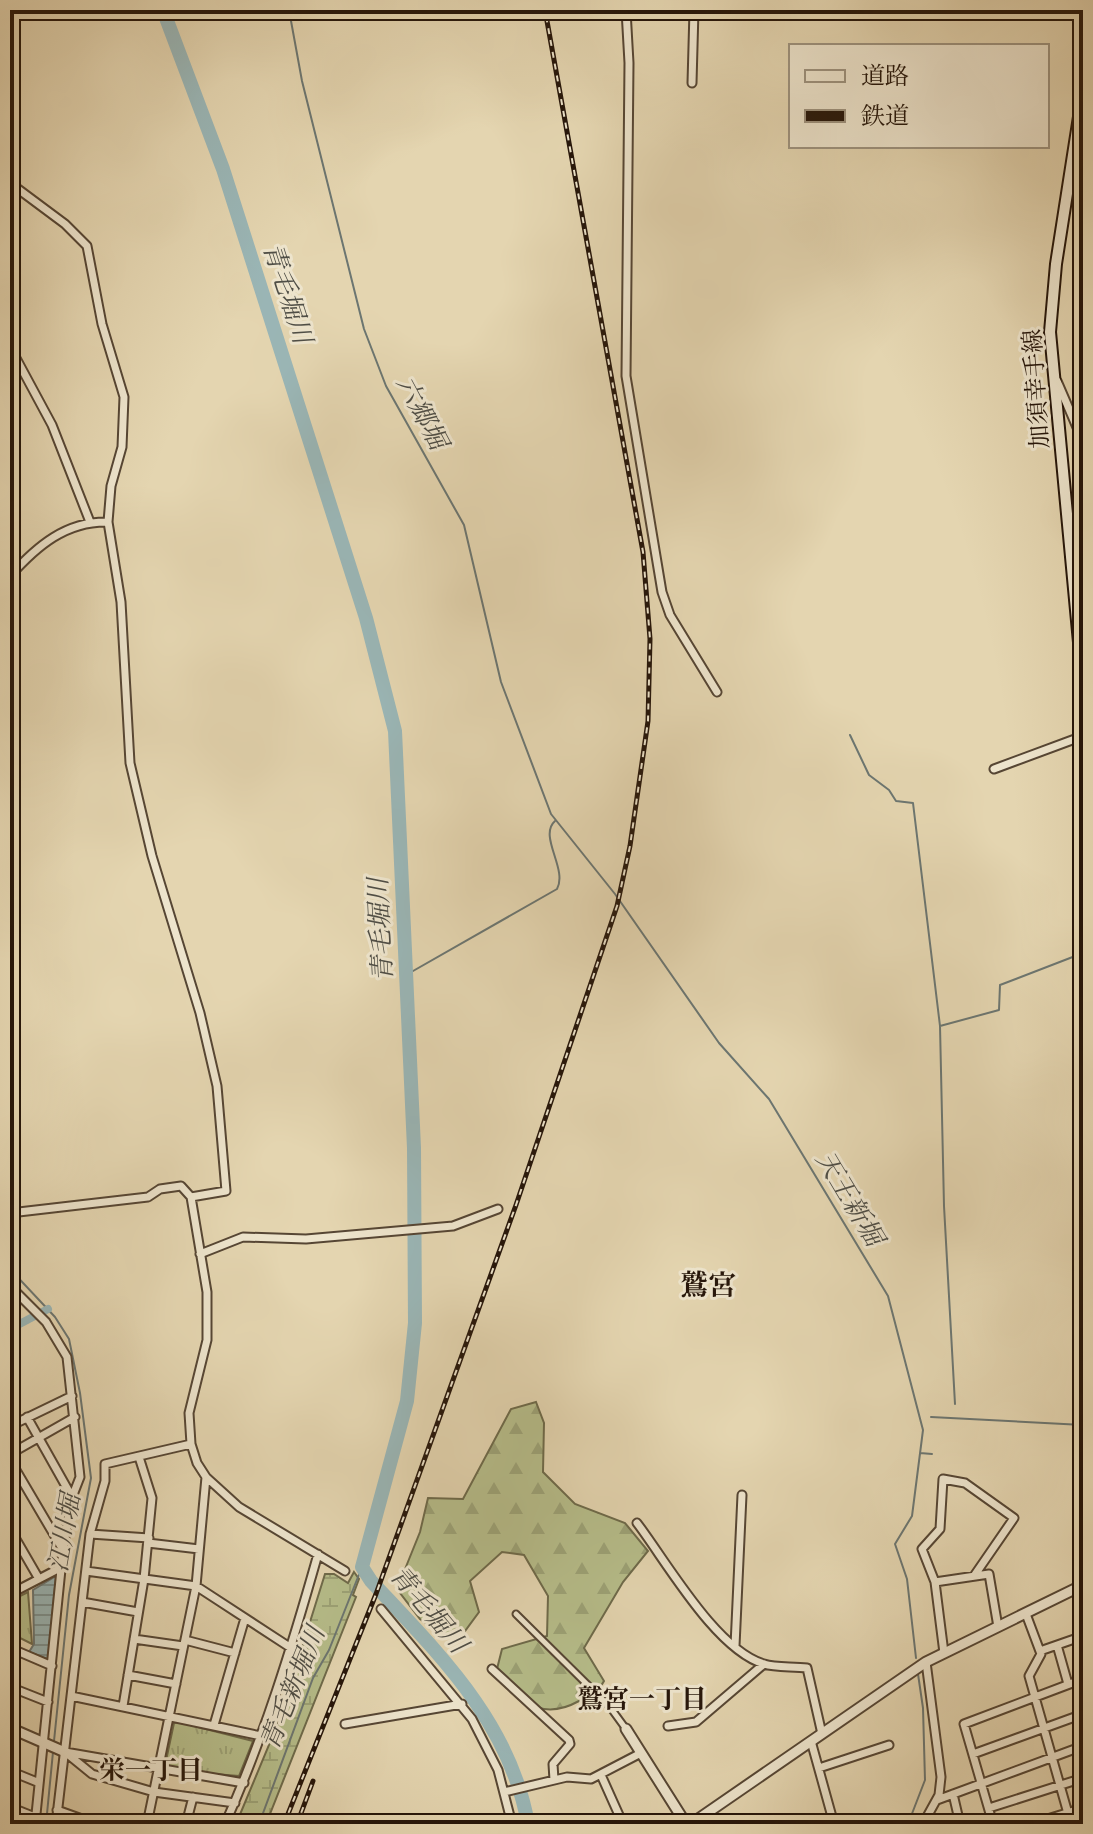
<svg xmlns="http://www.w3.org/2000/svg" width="1093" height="1834" viewBox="0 0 1093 1834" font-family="'Old Standard TT','Noto Serif JP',serif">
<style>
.forest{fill:url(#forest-firs);stroke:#6e6a4a;stroke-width:2}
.wetland{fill:url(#wetland-marsh);stroke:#6e6a4a;stroke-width:2}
.park{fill:url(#park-tufts);stroke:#6e6a4a;stroke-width:2}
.water{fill:url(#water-rules);stroke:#6c7671;stroke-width:2}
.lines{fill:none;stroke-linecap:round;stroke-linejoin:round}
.stream{stroke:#6c7671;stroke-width:2}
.canal{stroke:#9ab6b6;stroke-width:8}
.river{stroke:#9ab6b6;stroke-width:14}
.pedestrian-casing{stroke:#564634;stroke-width:9}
.minor-casing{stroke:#564634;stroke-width:11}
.tertiary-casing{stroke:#564634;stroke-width:13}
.secondary-casing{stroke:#26160a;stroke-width:14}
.pedestrian{stroke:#ede4cc;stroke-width:5}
.minor{stroke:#ede4cc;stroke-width:7}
.tertiary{stroke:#ede4cc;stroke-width:9}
.secondary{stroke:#ede4cc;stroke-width:10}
.rail-casing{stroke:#26160a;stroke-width:5}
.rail{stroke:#ede4cc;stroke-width:2;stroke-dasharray:6;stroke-linecap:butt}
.labels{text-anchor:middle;stroke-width:6;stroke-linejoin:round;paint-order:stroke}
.street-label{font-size:24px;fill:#26160a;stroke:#ede4cc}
.water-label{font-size:26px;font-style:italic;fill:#4f4e46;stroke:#ede4cc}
.neighbourhood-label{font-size:26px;font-weight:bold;fill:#26160a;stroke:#ede4cc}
.quarter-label{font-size:28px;font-weight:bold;fill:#26160a;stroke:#ede4cc}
</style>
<defs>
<pattern id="forest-firs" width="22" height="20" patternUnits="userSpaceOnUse" patternTransform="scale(2)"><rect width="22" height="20" fill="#b6bd8a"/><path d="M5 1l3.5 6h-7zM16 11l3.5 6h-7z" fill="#9ca276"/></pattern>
<pattern id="wetland-marsh" width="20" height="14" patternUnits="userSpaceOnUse" patternTransform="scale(2)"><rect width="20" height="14" fill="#b6bd8a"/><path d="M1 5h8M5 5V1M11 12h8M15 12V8" fill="none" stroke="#9ca276"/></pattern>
<pattern id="park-tufts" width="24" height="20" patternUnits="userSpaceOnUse" patternTransform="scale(2)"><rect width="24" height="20" fill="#b6bd8a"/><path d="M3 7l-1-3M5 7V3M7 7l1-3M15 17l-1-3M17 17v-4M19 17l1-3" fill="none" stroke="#9ca276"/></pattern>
<pattern id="water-rules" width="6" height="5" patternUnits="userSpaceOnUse" patternTransform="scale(2)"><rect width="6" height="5" fill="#9ab6b6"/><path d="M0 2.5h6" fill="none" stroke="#7d9392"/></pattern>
</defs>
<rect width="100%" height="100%" fill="#e4d5b0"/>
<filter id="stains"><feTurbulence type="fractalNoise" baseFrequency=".0025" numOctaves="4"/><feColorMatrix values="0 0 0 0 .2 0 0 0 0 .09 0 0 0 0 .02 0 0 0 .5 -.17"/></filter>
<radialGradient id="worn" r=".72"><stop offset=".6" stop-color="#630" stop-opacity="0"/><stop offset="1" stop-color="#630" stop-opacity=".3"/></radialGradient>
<path class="forest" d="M536,1402L544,1423L543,1472L575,1504L625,1523L648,1551L623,1582L584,1648L604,1681C599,1692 589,1695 579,1701C541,1722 524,1701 495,1677L502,1649L547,1636L548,1596L524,1555L502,1552L470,1581L479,1612L465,1631L444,1636L420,1619L397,1589L420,1532L428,1498L463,1499L511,1409Z"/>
<path class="wetland" d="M354,1572L359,1579L353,1595L356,1597L266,1824H236L279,1721L325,1574H334L348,1583Z"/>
<path class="park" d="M28,1592L32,1644L10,1633V1601Z
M178,1722L253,1741L239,1776L164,1770L174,1723Z"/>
<path class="water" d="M56,1576L48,1659L29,1652L34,1644L33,1590Z"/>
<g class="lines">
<path class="stream" d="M289,10L302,81L364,329L386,386L464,525L501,682L551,814L615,894L719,1043L769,1099L888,1296L923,1430L912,1516L895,1544L907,1579L916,1658
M850,735L869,775L889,790L896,801L913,803L940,1026
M406,975L557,889C568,869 538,836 555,821
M10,1269L55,1317L69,1339L80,1393L91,1478L69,1595L54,1741
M955,1404L944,1206L940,1026L999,1010L1000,985L1083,953
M931,1417L1083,1425
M920,1453L932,1454
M46,1824L53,1752
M259,1824L313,1678L329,1650L362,1567
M908,1824L925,1780L923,1708L918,1674"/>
<path class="canal" d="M10,1329L48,1309"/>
<path class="river" d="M163,10L223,169L366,618L395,731L414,1148L415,1323L407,1401L362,1567L371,1581C439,1654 510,1722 528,1824"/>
<defs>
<path id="pedestrian" d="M516,1614L610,1707L626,1729"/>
<path id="minor" d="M626,10L629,63L626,376L662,592L670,615L717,692
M10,17L11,10
M692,83L694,10
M10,183L65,224L87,246L102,324L124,397L122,447L111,486L108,522L121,602L130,763L152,856L200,1013L217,1086L226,1191L191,1197
M10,347L52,425L90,522
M1057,381L1079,432L1083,433
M10,576C37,546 66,521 108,522
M994,769L1083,736
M10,1213L148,1197L160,1189L181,1186L191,1197L207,1292V1340L189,1413L191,1444L197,1463L206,1477L239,1507L345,1571
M200,1254L243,1237L306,1239L453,1226L498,1209
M10,1286L46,1322L67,1357L80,1477L71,1500L63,1550L35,1824
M27,1417L72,1497
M10,1426L72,1396
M10,1454L75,1417
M10,1460L63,1550
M637,1523C666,1561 716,1650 764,1664C776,1668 793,1666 807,1668L822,1734
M10,1529L39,1579
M90,1534L149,1538
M148,1543L199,1549
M86,1571L196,1586L291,1648
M935,1582L922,1549L940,1529L943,1479L965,1483L1014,1518L974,1576
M10,1594L62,1567
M82,1602L138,1612
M381,1609L472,1719L498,1770L512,1824
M1026,1614L1041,1654L1029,1676L1071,1824
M134,1639L183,1646
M185,1640L235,1653
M1057,1645L1068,1684
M735,1646L742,1495
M10,1648L52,1666
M1040,1651L1083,1636
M944,1653L935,1582L989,1574L998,1627
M492,1669L569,1740L570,1744L553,1764L554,1780
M128,1675L176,1684
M10,1687L48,1702
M71,1696L261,1736
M123,1706L144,1579L152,1498L139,1457
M345,1724L462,1704
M214,1725L245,1618
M668,1726L696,1722L764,1664
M811,1741L834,1824
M973,1754L1083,1714
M819,1768L889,1745
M10,1771L37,1782
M601,1775L623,1824
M504,1792L567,1777L591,1779L641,1753
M953,1794L960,1824
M937,1800L1083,1746
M235,1803L154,1792L92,1774L65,1752L244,1783
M10,1807L35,1817
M989,1808L1083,1778
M57,1810L96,1824
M56,1824L90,1534L105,1481V1464L191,1444
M147,1824L196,1586L206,1477
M186,1824L193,1797
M225,1824C264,1737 292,1646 318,1554
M923,1824L939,1795L941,1777L926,1662
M993,1824L964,1724L1083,1679
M1031,1824L1083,1808"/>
<path id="tertiary" d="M10,1728L65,1752
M626,1729L686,1824
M691,1824L926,1662L1083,1585"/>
<path id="secondary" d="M1083,91L1056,264L1050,332L1083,685"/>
</defs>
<use href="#pedestrian" class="pedestrian-casing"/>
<use href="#minor" class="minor-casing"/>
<use href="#tertiary" class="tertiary-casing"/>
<use href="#secondary" class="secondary-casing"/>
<use href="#pedestrian" class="pedestrian"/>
<use href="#minor" class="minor"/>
<use href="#tertiary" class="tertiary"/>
<use href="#secondary" class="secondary"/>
<defs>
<path id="rail" d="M284,1824L376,1594L516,1205L617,906L630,846L648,721L650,639L643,552L545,10
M297,1824L313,1781"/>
</defs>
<use href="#rail" class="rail-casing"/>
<use href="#rail" class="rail"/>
</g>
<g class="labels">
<g class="street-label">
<text transform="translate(1036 389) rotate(-94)" y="8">加須幸手線</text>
</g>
<g class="water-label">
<text transform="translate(288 293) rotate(72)" y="9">青毛堀川</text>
<text transform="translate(422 412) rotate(62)" y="9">六郷堀</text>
<text transform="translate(380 930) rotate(-93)" y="9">青毛堀川</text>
<text transform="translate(850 1198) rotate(59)" y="9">天王新堀</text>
<text transform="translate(64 1533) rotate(-80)" y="9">江川堀</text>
<text transform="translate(429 1609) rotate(50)" y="9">青毛堀川</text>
<text transform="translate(292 1688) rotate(-68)" y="9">青毛新堀川</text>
</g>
<g class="neighbourhood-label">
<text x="642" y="1708">鷲宮一丁目</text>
<text x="151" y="1779">栄一丁目</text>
</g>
<g class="quarter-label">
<text x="708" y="1295">鷲宮</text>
</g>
</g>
<rect width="1093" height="1834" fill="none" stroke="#e4d5b0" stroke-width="40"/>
<rect x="12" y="12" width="1069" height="1810" fill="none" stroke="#26160a" stroke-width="4"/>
<rect x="20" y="20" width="1053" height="1794" fill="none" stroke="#26160a" stroke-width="2"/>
<rect x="789" y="44" width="260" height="104" fill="#ede4cc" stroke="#9d927e" stroke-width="2"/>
<rect x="805" y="70" width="40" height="12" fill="#ede4cc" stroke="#9d927e" stroke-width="2"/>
<text x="861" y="84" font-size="24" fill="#26160a">道路</text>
<rect x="805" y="110" width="40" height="12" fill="#26160a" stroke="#9d927e" stroke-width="2"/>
<text x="861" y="124" font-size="24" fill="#26160a">鉄道</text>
<rect width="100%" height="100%" filter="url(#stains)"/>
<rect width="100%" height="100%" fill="url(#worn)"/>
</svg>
